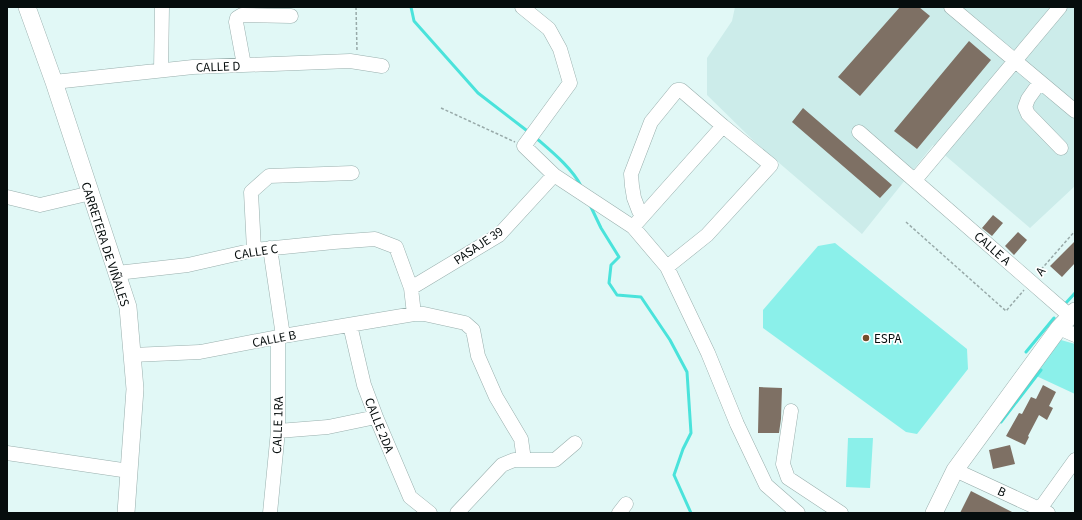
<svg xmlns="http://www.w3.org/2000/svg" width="1082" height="520" viewBox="0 0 1082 520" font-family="'Source Sans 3',sans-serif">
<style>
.built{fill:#ccecea}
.green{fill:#8bf0ea}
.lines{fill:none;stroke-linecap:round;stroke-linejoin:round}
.stream{stroke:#4ae3db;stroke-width:3}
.building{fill:#7e7064}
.minor-casing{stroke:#99afad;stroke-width:15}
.major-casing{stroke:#99afad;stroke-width:18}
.path{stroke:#98aaa9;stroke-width:1.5;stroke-dasharray:3 2;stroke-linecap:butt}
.minor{stroke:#fff;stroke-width:14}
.major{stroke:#fff;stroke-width:17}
.poi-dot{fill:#744d2a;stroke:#fff;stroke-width:1.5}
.labels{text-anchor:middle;stroke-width:3.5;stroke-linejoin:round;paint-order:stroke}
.street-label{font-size:13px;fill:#060d0d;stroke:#fff}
.poi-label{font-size:13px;fill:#060d0d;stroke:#fff;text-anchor:start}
</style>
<rect width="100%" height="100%" fill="#e1f8f6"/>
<path class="built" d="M735,7H1075V186L1030,228L933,145L862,234L757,144L707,95V58L732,21Z"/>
<path class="green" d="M835,243L967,349L968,369L917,434L906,432L763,328V310L818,246Z
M1061,340L1075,344V394L1032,374L1056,343Z
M848,438H873L870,488L846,487Z"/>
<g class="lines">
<path class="stream" d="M411,7L414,21L478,93L530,133
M536,138C551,151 572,168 581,186
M590,205L601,228L619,257L611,265L609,283L617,295L641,297L670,340L687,372L691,433L683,449L674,475L691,513
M1065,304L1075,293
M1026,352L1054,318
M1001,422L1041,370"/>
</g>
<path class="building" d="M900,7H919L930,16L860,96L838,77Z
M969,41L991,60L917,149L894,131Z
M803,108L892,185L880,198L792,122Z
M993,215L1003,223L992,236L982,228Z
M1018,232L1027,240L1014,255L1005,246Z
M1075,241V263L1062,277L1050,266Z
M1043,385L1056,392L1049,406L1053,408L1047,420L1039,415L1028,436L1029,437L1025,445L1006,436L1019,413L1022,414L1031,397L1036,399Z
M759,387L782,388L781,419L779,433H758Z
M1010,445L1015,464L993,469L989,450Z
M971,491L1014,513H960Z"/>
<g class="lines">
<defs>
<path id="minor" d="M522,7L549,29L560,49L570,83L524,146L554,175L633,227
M951,7L1075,111
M244,65L236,22L237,18L242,15L291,16
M161,70L162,7
M54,82L193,67L350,61L382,66
M1040,82L1028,99L1025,107L1028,114L1061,148
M723,126L633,227L667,267L708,353L737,424L766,485L798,513
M859,132L1070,316
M915,180L1060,7
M7,197L40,205L91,193
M642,216L639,211L634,198L632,186L631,174L651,122L677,90H681L723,126L771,165L707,235L667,267
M270,248L283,336
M254,250L251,192L269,176L352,173
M117,273L188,265L254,250L334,242L375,239L396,247L411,288L414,314
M411,288L499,235L554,175
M350,325L364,385L376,417L410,497L430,513
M1059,328L1075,335
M132,355L200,352L283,336L414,314H424L465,323L473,330L478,356L496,397L521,439L524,460
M791,411L783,464L788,478L841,513
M278,431L328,427L376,417
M7,453L129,471
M955,470L1048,513
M270,513L278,431V337
M457,513L502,465L514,460H555L575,443
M619,513L626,504
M1037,513L1075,460"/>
<path id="major" d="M27,7L54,82L128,307L135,389L126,513
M934,513L955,470L1059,328L1075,311"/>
</defs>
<use href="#minor" class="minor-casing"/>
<use href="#major" class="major-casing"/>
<path class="path" d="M356,7L357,51
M441,108L515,142
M906,222L1006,311L1024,290
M1038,273L1075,231"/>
<use href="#minor" class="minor"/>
<use href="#major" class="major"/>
</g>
<circle class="poi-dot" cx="866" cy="338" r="4"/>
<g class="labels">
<g class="street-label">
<text transform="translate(218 66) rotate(-2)" y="5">CALLE D</text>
<text transform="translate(106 244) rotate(72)" y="5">CARRETERA DE VIÑALES</text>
<text transform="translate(478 245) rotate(-34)" y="5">PASAJE 39</text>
<text transform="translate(993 248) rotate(41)" y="5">CALLE A</text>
<text transform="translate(256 251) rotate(-9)" y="5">CALLE C</text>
<text transform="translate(1040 271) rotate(-53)" y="5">A</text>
<text transform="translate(274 338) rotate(-11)" y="5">CALLE B</text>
<text transform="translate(277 425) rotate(-88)" y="5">CALLE 1RA</text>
<text transform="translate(380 425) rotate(68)" y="5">CALLE 2DA</text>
<text transform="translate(1002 491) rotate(25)" y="5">B</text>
</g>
<g class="poi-label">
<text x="874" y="343">ESPA</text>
</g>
</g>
<rect width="1082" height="520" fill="none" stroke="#060d0d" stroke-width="16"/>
</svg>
